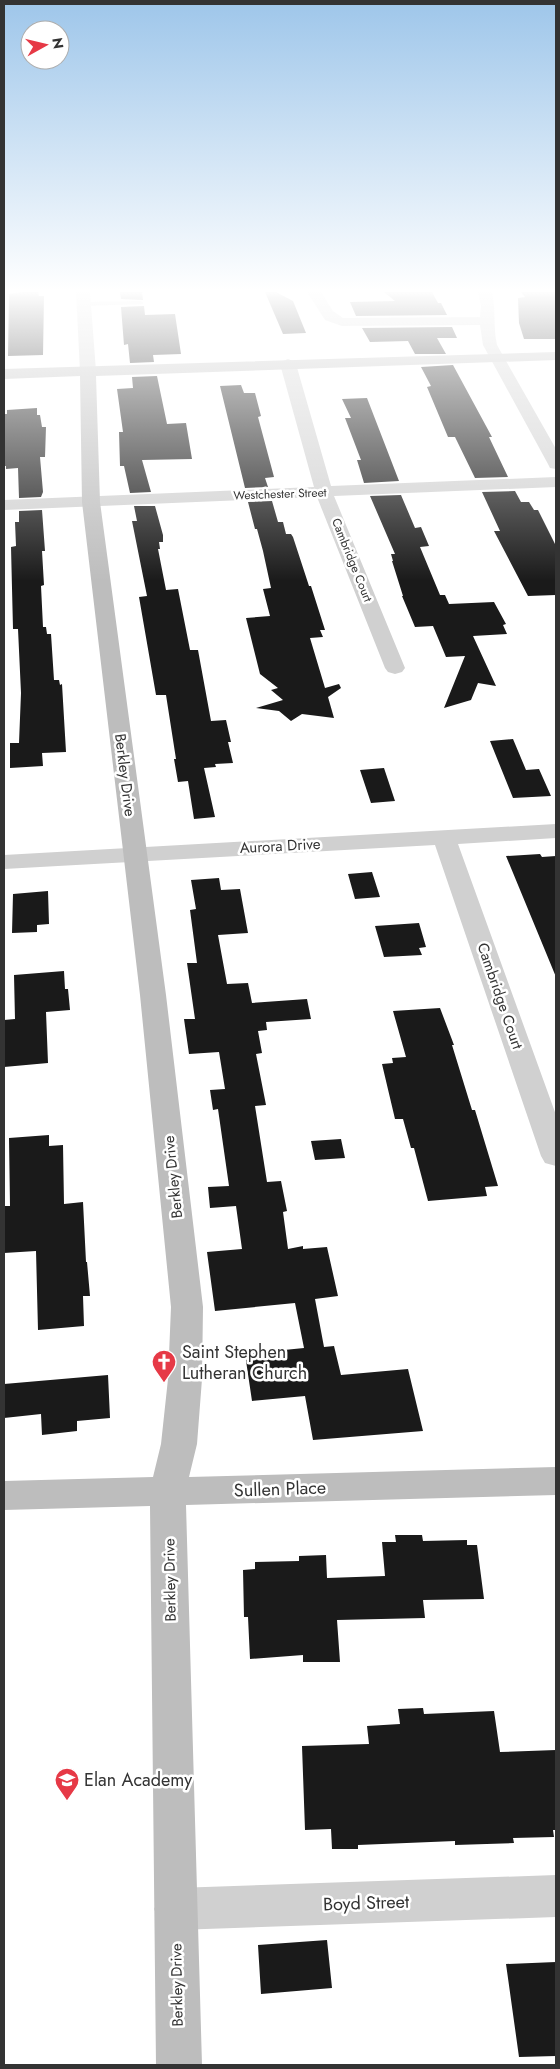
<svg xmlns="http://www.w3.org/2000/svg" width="560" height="2069" viewBox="0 0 560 2069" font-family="Jost,sans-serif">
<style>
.building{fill:#1a1a1a}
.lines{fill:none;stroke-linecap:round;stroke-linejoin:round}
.lane{fill:#d0d0d0;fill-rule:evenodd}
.street{fill:#d0d0d0;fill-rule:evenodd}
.secondary{fill:#bdbdbd;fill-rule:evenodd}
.labels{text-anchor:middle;stroke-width:5;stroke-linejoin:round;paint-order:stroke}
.far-street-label{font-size:12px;fill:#333;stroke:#fff}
.street-label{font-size:15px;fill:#333;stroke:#fff}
.near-poi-label{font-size:18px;fill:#333;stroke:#fff;text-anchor:start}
.near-street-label{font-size:18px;fill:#333;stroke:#fff}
</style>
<rect width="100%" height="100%" fill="#fff"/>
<path class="building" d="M22,292H38L39,296H44L43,355L8,356L9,294Z
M120,292H142L143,300L121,299Z
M265,292H276L293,301L306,333L283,334Z
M384,292H432L438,303H441L447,315L356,316L350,302L395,301Z
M521,292H556V339H524L519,323L518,298L525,297Z
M144,306L145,315L175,314L181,354L153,355L154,362L130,363L128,344L124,345L121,307Z
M452,327L457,338H437L446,354H415L408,341L370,342L362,328Z
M453,365L492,437H489L508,477L475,478L455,437H448L427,387L431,386L421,367Z
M157,376L167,424L186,423L192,459L142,460L151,492L130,493L124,466H120L119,432H123L117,389L133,388L132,377Z
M241,385L244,393H255L261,416L258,417L274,477L265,478L268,487L245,488L220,386Z
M367,398L399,481L364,483L357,460H361L345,418H351L342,399Z
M37,408V415H40L42,427H46L45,457H40L43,492L41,497L19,498L18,468L6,469V466H4L5,414H7V410Z
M515,491L521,502H529L534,510H538L556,546V595L528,596L494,531H500L482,492Z
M401,495L415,528L421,527L429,546L420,547L440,595H445L449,604L494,602L506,624L503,625L507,634L473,636L496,686L478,683L471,700L444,708L465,656L446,657L433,626L415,627L402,596H403L392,561H393L391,554H395L370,496Z
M272,501L278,522H283L286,534H291L293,537L309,586H311L325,630H320L323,637L310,638L325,688L339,684L341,688L328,697L334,718L302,714L291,721L279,711L256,708L283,700L271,690L278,688L260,674L246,618L270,616L263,589L271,588L263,551L257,529H255L248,502Z
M134,506H155L163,535V542H159L160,549H158L166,590L178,589L190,650H198L211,721L226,720L231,742H228L233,763L215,764L216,767L204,768L215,817L194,819L188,781L178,782L174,759H176L166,695H156L139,597L147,596L132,521H137Z
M42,510L45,551H42L44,585L41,586L43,627H46L47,634H51L54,680H59L60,685L62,684L66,752L42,753L43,766L10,768V743H19L21,693L18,629H13L11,547L16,546L15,522H19V511Z
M513,739L526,770L539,769L551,796L513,798L490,741Z
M384,768L395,801L371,803L360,770Z
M540,854L542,857L556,856V977L506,856Z
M372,872L380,897L355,899L348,874Z
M219,878L221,890L240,889L248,933L218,935L227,984L248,983L252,1003L307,999L311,1019L266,1022L267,1030L258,1031L262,1053L256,1054L266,1105L255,1106L267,1182L281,1181L287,1211L283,1212L288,1249L303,1246V1249L327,1247L338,1296L315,1299L324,1347L334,1346L341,1375L408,1369L423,1431L313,1440L305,1396L252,1401L245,1354L304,1348L295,1303L215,1311L207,1252L242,1249L236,1206L210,1208L208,1187L229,1186L218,1109L213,1110L210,1090L225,1089L219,1052L189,1054L184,1019H195L187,963H197L190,910L196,909L191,880Z
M48,891L49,924L37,925V932L12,933L13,894Z
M419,923L426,947L419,948L422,955L384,957L375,926Z
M64,971L65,989H68L70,1010L46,1012L48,1063L4,1067V1020L15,1019L14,975Z
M440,1008L454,1045H452L472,1110H475L498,1186L485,1187L487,1196L428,1201L414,1148H411L403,1119H395L382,1064L393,1063L392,1058L406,1057L393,1011Z
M49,1135V1146L63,1145L64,1204L83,1202L86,1262H87L90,1296H83L84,1326L38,1330L36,1251L4,1253V1206H10L9,1138Z
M341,1139L345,1158L315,1160L311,1141Z
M108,1375L110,1418L77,1421V1431L42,1435L41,1414L4,1418V1384Z
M395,1535H422L423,1541L467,1540V1545H477L484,1599L423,1600L425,1618L337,1620L340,1662H303V1655L250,1659L248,1617H244L243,1570L255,1569V1562L299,1561V1556L326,1555L327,1578L385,1576L382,1542H396Z
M423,1708L424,1714L494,1711L500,1752L556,1750V1830H553L554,1837L513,1838L514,1843L455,1845V1841L358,1845V1849H332L331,1829L305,1830L302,1746L369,1744L367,1726L400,1724L398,1709Z
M327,1940L332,1988L261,1994L258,1945Z
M556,1962V2056L519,2057L506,1964Z"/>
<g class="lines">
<path class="lane" d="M141,301L143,302V304L84,306L80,304L84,302Z"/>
<path class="street" d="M76,292H90L96,371L93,374H83L80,371Z
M307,292H321L333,311L343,318L480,317L481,306L478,292H492C496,310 493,327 497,345L556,449V469L550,468L548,464L483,345L480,325L342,326L325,320Z
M288,359L293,361L296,364L331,486L556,477V487L334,496L405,668L402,672L395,674L388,672L385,668L317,497L4,510V500L314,487L280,364L283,361Z
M556,824V838L458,844L556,1115V1166L545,1163L541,1156L435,845L4,869V855Z
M556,1875V1917L176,1930L161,1924L154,1909L161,1894L176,1888Z"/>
<path class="secondary" d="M556,352V360L96,376L100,502L166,995L203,1307L202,1379L197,1444L189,1477L556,1467V1495L186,1505L202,2065H156L150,1506L4,1510V1481L153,1477L161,1444L168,1379L171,1307L140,995L82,502L80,376L4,379V369Z"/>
</g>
<linearGradient id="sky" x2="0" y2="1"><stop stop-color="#9ec6ea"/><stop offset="0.5" stop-color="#fff"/><stop offset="1" stop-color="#fff" stop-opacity="0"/></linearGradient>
<rect width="560" height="581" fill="url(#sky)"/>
<defs>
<symbol id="church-pin" viewBox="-11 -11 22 30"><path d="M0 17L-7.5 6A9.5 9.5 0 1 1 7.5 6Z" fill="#e63946" stroke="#fff"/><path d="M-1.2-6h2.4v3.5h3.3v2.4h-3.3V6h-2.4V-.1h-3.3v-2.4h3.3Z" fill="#fff"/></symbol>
<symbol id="school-pin" viewBox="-11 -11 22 30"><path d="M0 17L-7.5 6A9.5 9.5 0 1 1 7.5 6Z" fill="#e63946" stroke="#fff"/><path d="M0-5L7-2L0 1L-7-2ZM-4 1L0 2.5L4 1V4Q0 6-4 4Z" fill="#fff"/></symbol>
</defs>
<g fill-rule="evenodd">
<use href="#church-pin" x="150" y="1348" width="28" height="38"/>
<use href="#school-pin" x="53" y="1766" width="28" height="38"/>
</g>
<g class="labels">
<g class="far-street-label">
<text transform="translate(280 494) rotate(-2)" y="4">Westchester Street</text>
<text transform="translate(352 560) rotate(68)" y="4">Cambridge Court</text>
</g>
<g class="street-label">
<text transform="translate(125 775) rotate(83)" y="5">Berkley Drive</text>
<text transform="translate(280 846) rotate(-3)" y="5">Aurora Drive</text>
<text transform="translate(500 996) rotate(71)" y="5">Cambridge Court</text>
<text transform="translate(173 1177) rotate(-96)" y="5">Berkley Drive</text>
<text transform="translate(170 1580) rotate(-91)" y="5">Berkley Drive</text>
<text transform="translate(177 1985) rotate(-91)" y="5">Berkley Drive</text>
</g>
<g class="near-poi-label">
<text x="182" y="1358">Saint Stephen<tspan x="182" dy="21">Lutheran Church</tspan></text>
<text x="84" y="1786">Elan Academy</text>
</g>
<g class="near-street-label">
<text transform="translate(280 1489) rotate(-2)" y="6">Sullen Place</text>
<text transform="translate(366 1903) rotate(-2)" y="6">Boyd Street</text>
</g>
</g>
<rect width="560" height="2069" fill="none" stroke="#333333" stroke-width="10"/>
<g transform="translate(45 45) rotate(82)"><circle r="24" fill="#ffffff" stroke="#adadad"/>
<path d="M0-4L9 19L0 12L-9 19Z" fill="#e63946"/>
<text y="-8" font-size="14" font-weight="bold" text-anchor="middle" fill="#333333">N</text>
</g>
</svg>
